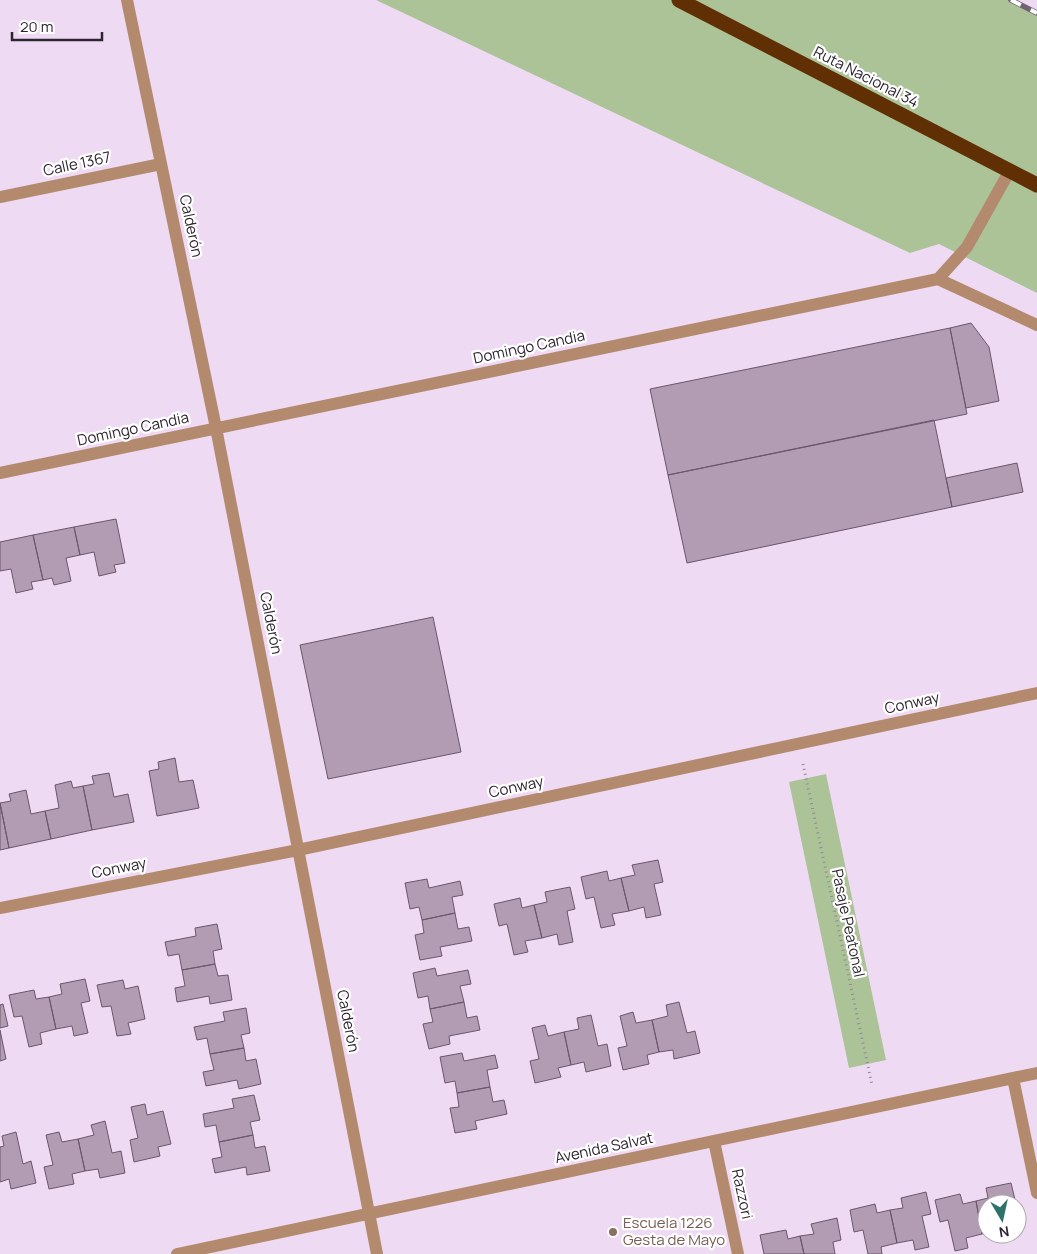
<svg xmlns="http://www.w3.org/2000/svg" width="1037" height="1254" viewBox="0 0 1037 1254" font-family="Manrope,sans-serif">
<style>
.green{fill:#acc398}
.building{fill:#b29cb3;stroke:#6b566b}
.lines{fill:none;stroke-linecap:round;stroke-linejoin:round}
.path{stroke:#958699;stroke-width:3;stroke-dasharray:1 4;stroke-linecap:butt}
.minor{stroke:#b48a6e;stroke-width:12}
.highway{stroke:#602f04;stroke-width:15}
.rail-casing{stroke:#716574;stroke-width:5.5}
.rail{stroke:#fff;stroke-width:4;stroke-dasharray:11;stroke-linecap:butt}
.education-dot{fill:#8d6e63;stroke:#fff;stroke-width:2}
.labels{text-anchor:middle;stroke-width:4.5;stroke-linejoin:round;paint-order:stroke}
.street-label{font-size:15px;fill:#2d252f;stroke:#fff}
.education-label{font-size:15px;fill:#785e54;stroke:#fff;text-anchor:start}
</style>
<rect width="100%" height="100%" fill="#efdaf4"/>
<path class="green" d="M376,0H1011L1037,13V293L939,244L910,253Z
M826,774L886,1060L849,1068L789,782Z"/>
<path class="building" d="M971,323L989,347L999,401L966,408L950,328Z
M950,328L967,414L668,475L650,389Z
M934,420L952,507L687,563L668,475Z
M1017,463L1023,492L952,507L946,478Z
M116,519L125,563L114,565L116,572L99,576L94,552L80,555L74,527Z
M74,527L80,555L66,558L71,581L54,585L52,578L43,580L33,535Z
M33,535L43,580L31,582L33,589L16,593L11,569L0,571V542Z
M433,617L461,752L328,779L300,645Z
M175,758L179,782L193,780L199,808L157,816L149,771L159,769L158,762Z
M109,773L114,797L128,794L134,822L92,830L83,786L94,784L92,776Z
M71,781L73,788L83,786L92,830L51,839L45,811L59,808L55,785Z
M26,790L31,814L45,811L51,839L9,848L0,803L11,801L9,794Z
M0,803L9,848L0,850Z
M658,860L663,882L654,884L661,915L646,918L644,907L629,911L621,878L635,875L632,865Z
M607,871L609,881L621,878L629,911L612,914L615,925L601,928L594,897L586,899L581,877Z
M427,879L429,888L460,881L463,895L452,897L455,913L422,920L419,907L410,909L405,883Z
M570,887L575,909L567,911L573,942L559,945L557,934L542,938L534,905L547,902L545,892Z
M520,898L522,908L534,905L542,938L525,941L528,952L514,955L507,924L499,926L494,904Z
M455,913L458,929L469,927L472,941L440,947L442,956L420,960L415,935L424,933L422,920Z
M217,924L222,949L213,951L215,964L182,970L179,954L168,956L165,942L196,936L195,928Z
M215,964L218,976L228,975L232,1000L210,1004L209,996L177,1002L175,988L185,986L182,970Z
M435,968L437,976L468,970L471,984L460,986L464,1002L430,1009L428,996L418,998L413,973Z
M85,979L90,1001L81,1003L88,1033L74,1036L72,1026L56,1029L49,997L62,994L60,984Z
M123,980L125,989L138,986L145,1019L128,1023L131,1034L117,1036L111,1006L102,1007L97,985Z
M34,990L36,999L49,997L56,1029L40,1033L42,1044L29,1047L22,1016L14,1017L9,995Z
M464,1002L467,1018L477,1016L480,1030L449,1036L450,1044L429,1049L423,1024L433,1022L430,1009Z
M679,1002L687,1033L695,1031L700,1053L674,1059L673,1050L659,1052L652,1020L668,1016L666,1005Z
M3,1004L8,1026L0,1028V1005Z
M246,1008L250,1033L241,1035L244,1048L210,1054L207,1038L197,1040L194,1027L225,1021L223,1012Z
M633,1012L636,1023L652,1020L659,1052L647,1055L649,1064L623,1070L618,1048L627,1046L620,1016Z
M591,1015L598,1046L607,1044L611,1066L586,1072L584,1062L571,1065L564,1032L579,1029L577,1018Z
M545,1025L548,1036L564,1032L571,1065L558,1068L561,1077L535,1083L530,1061L539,1059L532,1028Z
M0,1030L6,1059L0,1061Z
M244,1048L246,1061L256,1059L261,1084L239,1089L237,1080L206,1086L203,1072L214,1070L210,1054Z
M462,1053L464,1061L495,1055L498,1068L487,1070L490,1087L457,1093L455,1081L445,1083L440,1057Z
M490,1087L493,1102L504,1100L507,1114L475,1121L477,1129L455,1133L450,1108L459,1107L457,1093Z
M254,1095L260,1120L250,1122L253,1135L219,1142L216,1125L205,1127L203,1114L234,1108L232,1099Z
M145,1104L147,1115L163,1111L171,1144L158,1147L160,1156L134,1162L130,1140L138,1138L131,1107Z
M105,1121L112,1153L121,1151L125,1173L100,1178L98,1169L85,1171L78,1139L94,1135L91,1125Z
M16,1132L23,1164L31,1161L36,1183L11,1189L9,1179L0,1182V1147L4,1146L2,1136Z
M59,1132L62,1142L78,1139L85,1171L72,1174L74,1184L49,1189L44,1167L53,1165L46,1135Z
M253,1135L255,1148L265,1146L270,1171L247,1175L246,1167L215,1173L212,1159L222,1157L219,1142Z
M1011,1183L1016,1204H987V1233L982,1234L976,1201L988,1198L986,1188Z
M926,1192L931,1214L922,1216L929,1247L915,1250L913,1240L897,1243L890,1210L903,1208L901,1198Z
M960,1194L963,1204L976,1201L982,1234L966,1238L968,1248L955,1251L948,1220L940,1222L935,1200Z
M875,1204L877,1213L890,1210L897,1243L881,1247L882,1254H868L863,1230L854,1232L850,1210Z
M837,1218L841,1240L833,1242L835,1254H804L800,1236L814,1234L811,1224Z
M786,1230L788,1239L800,1236L804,1254H764L760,1235Z
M999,1234H1014L1015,1238L1001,1241Z"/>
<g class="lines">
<path class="path" d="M803,764L872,1085"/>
<path class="minor" d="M127,0L216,428L377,1254
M0,197L161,164
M938,279L1037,325
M0,473L938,279L967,247L1009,172
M0,908L298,850L1037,693
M1013,1078L1037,1193
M714,1141L738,1254
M177,1254L1037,1073"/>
<path class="highway" d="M679,0L1037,185"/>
<defs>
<path id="rail" d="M1011,0L1037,13"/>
</defs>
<use href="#rail" class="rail-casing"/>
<use href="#rail" class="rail"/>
</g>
<circle class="education-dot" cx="613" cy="1232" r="5"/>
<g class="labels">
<g class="street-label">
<text transform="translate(866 77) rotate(27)" y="5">Ruta Nacional 34</text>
<text transform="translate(77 164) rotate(-12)" y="5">Calle 1367</text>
<text transform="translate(191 226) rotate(78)" y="5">Calderón</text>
<text transform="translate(529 347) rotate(-12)" y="5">Domingo Candia</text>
<text transform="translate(133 429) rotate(-12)" y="5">Domingo Candia</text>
<text transform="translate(271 623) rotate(79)" y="5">Calderón</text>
<text transform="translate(912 703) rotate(-12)" y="5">Conway</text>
<text transform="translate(516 787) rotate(-12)" y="5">Conway</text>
<text transform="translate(119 868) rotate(-11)" y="5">Conway</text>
<text transform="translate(848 923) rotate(78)" y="5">Pasaje Peatonal</text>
<text transform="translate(348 1021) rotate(79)" y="5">Calderón</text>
<text transform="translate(604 1148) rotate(-12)" y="5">Avenida Salvat</text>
<text transform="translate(742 1194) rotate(78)" y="5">Razzori</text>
</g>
<g class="education-label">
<text x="623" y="1228">Escuela 1226<tspan x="623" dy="17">Gesta de Mayo</tspan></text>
</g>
</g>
<g transform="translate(1002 1219) rotate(171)"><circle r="24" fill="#ffffff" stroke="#aba8ac"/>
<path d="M0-4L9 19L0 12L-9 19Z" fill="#2d736a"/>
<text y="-8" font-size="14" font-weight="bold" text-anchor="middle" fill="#2d252f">N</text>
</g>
<path d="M12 32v8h90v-8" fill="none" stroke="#2d252f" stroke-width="2.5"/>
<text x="20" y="32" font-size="15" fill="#2d252f" stroke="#ffffff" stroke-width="4" paint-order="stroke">20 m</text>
</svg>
